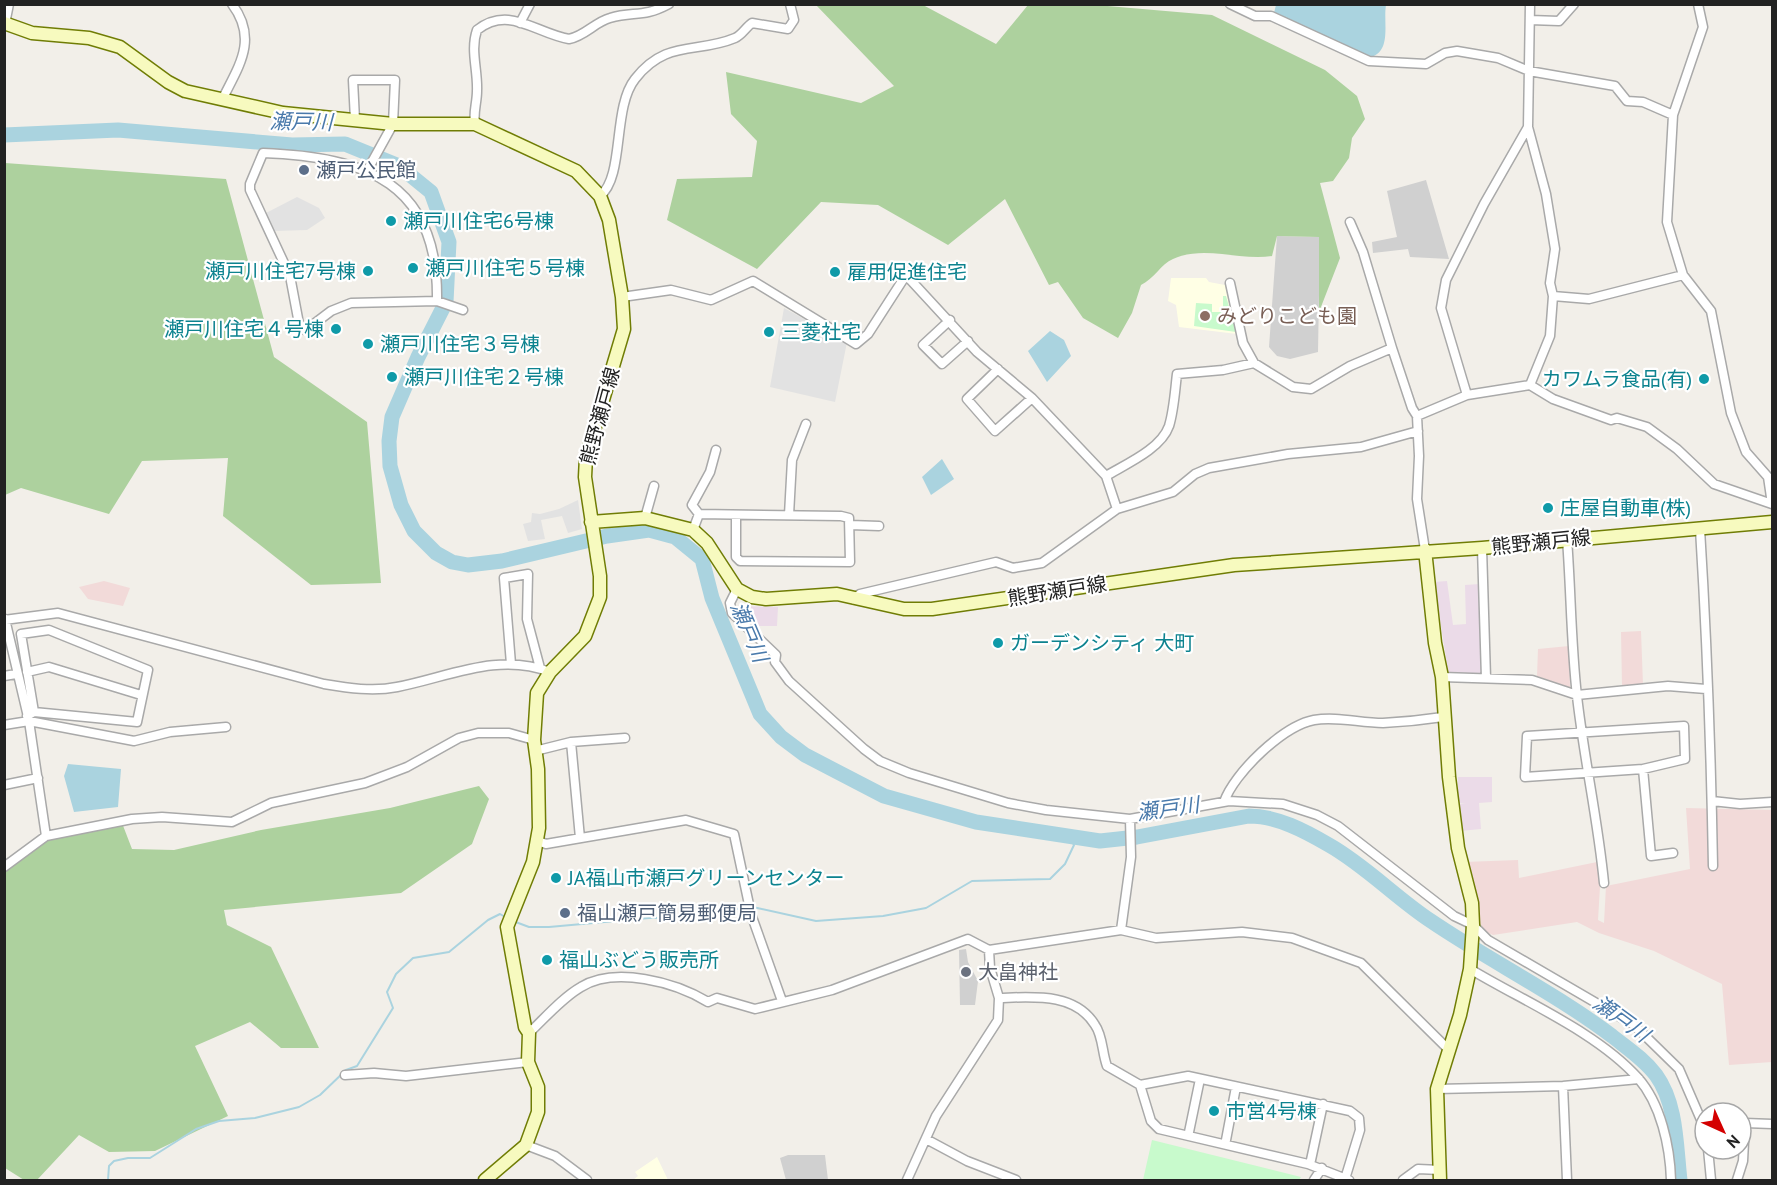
<svg xmlns="http://www.w3.org/2000/svg" width="1777" height="1185" viewBox="0 0 1777 1185" font-family="'PT Sans','Noto Sans JP',sans-serif">
<style>
.commercial{fill:#f2dad9}
.industrial{fill:#ebdbe8}
.education{fill:#ffffe5}
.religious{fill:#d0d0d0}
.forest{fill:#add19e}
.park{fill:#c8facc}
.parking{fill:#e2e2e2}
.water{fill:#aad3df}
.lines{fill:none;stroke-linecap:round;stroke-linejoin:round}
.stream{stroke:#aad3df;stroke-width:2}
.river{stroke:#aad3df;stroke-width:15}
.street-casing{stroke:#a9a9a9;stroke-width:11}
.secondary-casing{stroke:#707d05;stroke-width:15}
.street{stroke:#fff;stroke-width:8}
.secondary{stroke:#f7fabf;stroke-width:12}
.service-dot{fill:#5c6f8a;stroke:#fff;stroke-width:2}
.culture-dot{fill:#0f9aa8;stroke:#fff;stroke-width:2}
.education-dot{fill:#8d6e63;stroke:#fff;stroke-width:2}
.worship-dot{fill:#6b7280;stroke:#fff;stroke-width:2}
.labels{text-anchor:middle;stroke-width:4.5;stroke-linejoin:round;paint-order:stroke}
.service-label{font-size:20px;fill:#4e5e75;stroke:#fff;text-anchor:start}
.culture-label{font-size:20px;fill:#0d838f;stroke:#fff;text-anchor:start}
.education-label{font-size:20px;fill:#785e54;stroke:#fff;text-anchor:start}
.street-label{font-size:20px;fill:#222;stroke:#fff}
.worship-label{font-size:20px;fill:#5b616d;stroke:#fff;text-anchor:start}
.water-label{font-size:21px;font-style:italic;fill:#4a7aab;stroke:#fff}
</style>
<rect width="100%" height="100%" fill="#f2efe9"/>
<path class="commercial" d="M104,581L130,588L123,606L88,599L79,587Z
M1641,631L1643,685L1622,686L1621,632Z
M1569,646L1570,688L1537,676L1538,649Z
M1686,808L1772,810V1062L1729,1065L1722,984L1654,951L1599,933L1577,922L1493,935L1481,929L1466,878L1464,862L1518,860L1519,878L1597,862L1600,887L1598,920L1604,923L1606,886L1690,869Z"/>
<path class="industrial" d="M1447,581L1453,625L1466,624L1465,585L1480,584L1482,675L1449,676L1434,582Z
M740,606L778,607L777,626H754Z
M1458,777H1492V802L1479,803L1481,829L1460,831L1458,804L1466,803H1458Z"/>
<path class="education" d="M1171,278H1206L1209,282L1225,285L1237,334L1179,327L1176,305L1168,301Z
M657,1157L668,1180H633L638,1176L635,1172Z"/>
<path class="religious" d="M1426,180L1449,259L1410,257L1408,249L1373,253L1372,242L1397,237L1387,191Z
M1277,236L1320,237L1318,352L1290,359L1277,356L1269,347Z
M966,949L968,962L978,981L975,1005H960L959,950Z
M788,1155H825L828,1180H786L780,1158Z"/>
<path class="forest" d="M816,5H923L996,44L1028,5H1096L1212,15L1325,70L1357,96L1365,119L1352,138L1349,158L1333,181L1320,183L1340,258L1319,312V237L1277,236L1272,256C1240,261 1204,245 1173,259C1161,264 1154,279 1141,285L1132,313L1118,338L1083,318L1058,282L1049,285L1005,199L948,245L878,205L821,202L757,269L667,220L677,179L752,177L757,141L731,114L726,72L861,103L894,86Z
M5,163L226,179L274,357L367,422L381,583L311,585L223,516L228,458L142,461L109,514L21,488L5,495Z
M479,786L489,799L472,844L401,893L224,910L227,925L271,947L319,1048H281L250,1022L195,1046L228,1116L155,1151L109,1152L79,1135L37,1180H24L5,1168L4,870L60,831L122,823L132,849L174,850L261,830L390,808Z"/>
<path class="park" d="M1223,296H1226L1236,332L1194,326L1196,303L1212,304V312H1223Z
M1152,1140L1301,1177L1299,1180H1143Z"/>
<path class="parking" d="M297,197L319,208L325,218L307,230L274,231L266,213Z
M784,308L847,342L835,402L770,387Z
M578,500L582,529L568,533L562,516L541,520L545,539L528,541L523,524L531,522L532,513L540,514L559,509Z"/>
<path class="water" d="M1276,5H1386C1383,22 1392,51 1371,57L1274,13Z
M1050,331L1064,340L1071,356L1047,382L1028,351Z
M942,459L954,479L931,495L922,477Z
M68,764L121,769L118,807L74,812L64,776Z"/>
<g class="lines">
<path class="stream" d="M753,907L816,921L883,916L926,908L972,881L1050,879L1065,864L1074,845L1069,836
M513,921L529,927H549L649,918H691L747,907
M108,1180L109,1166L114,1161L128,1158H150L196,1129L219,1121L255,1118L299,1107L320,1095L346,1070L357,1066L393,1008L387,992L396,974L413,958L449,952L488,920L500,914L505,917"/>
<path class="river" d="M4,135L118,130L292,145L345,144L399,166L431,192L449,242L446,302L418,357L392,417L389,441L390,466L401,505L414,531L436,553L452,562L468,565L502,561L607,536L649,530L675,537L702,559L712,598L760,714L781,737L805,755L884,796L976,822L1100,841L1137,837L1249,816C1277,816 1305,831 1329,845C1366,866 1396,898 1431,921C1490,961 1555,993 1612,1036C1627,1048 1644,1059 1656,1075C1677,1104 1676,1146 1680,1180"/>
<defs>
<path id="street" d="M1230,4L1255,16H1271L1369,61L1426,64L1445,53L1457,51L1498,58L1529,71L1615,86L1627,101L1643,102L1673,115
M1698,4L1703,27L1673,115L1667,222L1683,275L1711,311L1731,413L1746,452L1768,477L1772,504
M1530,20L1559,21L1574,4
M520,23L530,4
M5,24L9,4
M222,100C238,67 259,40 232,4
M355,120L353,80H395L393,124L367,171
M475,124C473,112 477,103 477,91C478,70 470,50 477,30C509,5 535,33 569,39C585,36 595,22 610,18C634,11 643,18 669,4
M1528,127L1546,194L1555,249L1550,283L1553,296L1550,336L1530,385
M600,196C625,176 612,108 635,79C666,39 697,54 735,38C742,35 746,27 752,23L788,29L794,20L790,4
M1350,222L1363,252L1392,348
M1553,296L1589,299L1683,275
M622,297L671,290L711,300L753,281L856,344L868,334L906,275L977,352L1032,398L1106,476L1117,509
M437,301C439,182 366,157 263,153L250,184V190L290,276L300,329L306,330L331,311L351,303L437,301L463,310
M950,320L923,345L942,364L968,341
M1254,363L1293,387L1311,389L1350,366L1392,348L1412,408L1417,416
M998,369L967,399L995,431L1032,398
M1467,395L1441,308L1446,280L1484,204L1528,127L1530,4
M1106,476C1126,464 1161,449 1169,426C1174,410 1175,390 1177,374L1223,370L1254,363L1243,343L1230,283
M699,514L692,505L710,472L716,450
M789,515L792,460L806,424
M645,518L654,486
M850,525L879,526
M1700,529C1707,641 1711,753 1713,866
M693,530L699,514L841,516L849,518L850,562L740,561L736,557V515
M1567,539C1571,591 1571,644 1577,696C1584,759 1598,820 1604,883
M1482,548L1486,678
M1425,550L1417,499L1419,456L1417,416L1467,395L1530,385L1553,399L1611,420L1617,418L1647,427L1677,449L1714,484L1772,504
M737,589L730,603L732,613L776,655L775,662L789,681L864,749L880,761L909,773L1008,803L1046,810L1130,819L1229,801L1283,804L1317,815L1338,826L1454,916L1473,925L1488,940L1634,1025L1679,1069L1705,1129
M853,599L860,594L996,562L1013,568L1042,563L1117,509L1173,492L1195,474L1209,468L1288,454L1361,447L1418,431
M5,619L29,721L46,836L132,819L162,817L232,822L271,803L365,783L407,767L459,738L478,733H509L534,740
M4,620L58,613L324,684C348,688 373,692 397,687C449,677 497,652 550,672
M511,664L504,578L528,574L527,619L540,668
M27,672L49,667L141,695
M4,676L16,674
M1442,677L1532,680L1577,695L1668,686L1706,689
M27,716L34,712L137,722L148,670L49,630L21,634L34,712
M4,725L29,721L134,741L170,732L226,727
M1684,726L1685,759L1643,769L1525,777L1527,736Z
M571,742L580,838
M535,751L571,742L625,738
M1643,769L1651,856L1673,853
M4,785L38,778
M1712,801L1740,804L1772,802
M1224,802C1234,773 1283,726 1314,720C1337,716 1360,723 1383,723C1403,722 1423,720 1443,717
M538,841L546,844L686,820L734,834L751,914L782,1001
M4,867L46,836
M1121,930L1131,857L1130,819
M1470,969C1523,1001 1597,1032 1638,1078C1661,1104 1670,1147 1671,1180
M999,998C1032,997 1075,992 1095,1025C1103,1036 1102,1053 1107,1066L1140,1085L1151,1121L1159,1129L1308,1164L1349,1180
M529,1033C545,1018 562,998 581,987C615,966 675,982 708,1002L717,998L755,1009L832,990L968,939L989,950L1121,930L1156,938L1242,932L1292,938L1361,963L1450,1051
M345,1075L374,1073L406,1076L528,1062
M1140,1085L1188,1076L1350,1111L1359,1118L1360,1130L1345,1179
M1563,1086L1567,1180
M1437,1089L1563,1086L1639,1079
M1189,1132L1200,1079
M926,1139L967,1161L1016,1180
M1226,1140L1236,1087
M526,1145L555,1156L587,1180
M1708,1149L1711,1180
M1311,1160L1323,1104
M907,1180L936,1116L998,1020L999,998L990,968L989,950
M1314,1180L1322,1168
M1403,1180L1418,1169L1440,1170
M1737,1180L1743,1161L1745,1123L1772,1124"/>
<path id="secondary" d="M4,23L32,33L89,38L120,47L168,82L185,91L283,113L393,124H475L576,171L600,196L609,220L622,297L624,329L586,457L585,477L600,576V597L585,636L550,672L537,693L534,740L538,769L539,828L533,862L507,927L525,1027L529,1033L528,1062L538,1087V1112L526,1145L485,1180
M591,522L645,518L693,530L707,543L737,589L752,597L766,599L837,594L904,609H932L1234,565L1482,548L1772,522
M1425,550L1435,643L1442,677L1449,777L1458,848L1472,903L1473,925L1470,969L1460,1015L1437,1089L1440,1180"/>
</defs>
<use href="#street" class="street-casing"/>
<use href="#secondary" class="secondary-casing"/>
<use href="#street" class="street"/>
<use href="#secondary" class="secondary"/>
</g>
<g class="service-dot">
<circle cx="304" cy="170" r="6"/>
<circle cx="565" cy="913" r="6"/>
</g>
<g class="culture-dot">
<circle cx="391" cy="221" r="6"/>
<circle cx="413" cy="268" r="6"/>
<circle cx="368" cy="271" r="6"/>
<circle cx="835" cy="272" r="6"/>
<circle cx="336" cy="329" r="6"/>
<circle cx="769" cy="332" r="6"/>
<circle cx="368" cy="344" r="6"/>
<circle cx="392" cy="377" r="6"/>
<circle cx="1704" cy="379" r="6"/>
<circle cx="1548" cy="508" r="6"/>
<circle cx="998" cy="643" r="6"/>
<circle cx="556" cy="878" r="6"/>
<circle cx="547" cy="960" r="6"/>
<circle cx="1214" cy="1111" r="6"/>
</g>
<circle class="education-dot" cx="1205" cy="316" r="6"/>
<circle class="worship-dot" cx="966" cy="972" r="6"/>
<g class="labels">
<g class="service-label">
<text x="316" y="177">瀬戸公民館</text>
<text x="577" y="920">福山瀬戸簡易郵便局</text>
</g>
<g class="culture-label">
<text x="403" y="228">瀬戸川住宅6号棟</text>
<text x="425" y="275">瀬戸川住宅５号棟</text>
<text x="356" y="278" text-anchor="end">瀬戸川住宅7号棟</text>
<text x="847" y="279">雇用促進住宅</text>
<text x="324" y="336" text-anchor="end">瀬戸川住宅４号棟</text>
<text x="781" y="339">三菱社宅</text>
<text x="380" y="351">瀬戸川住宅３号棟</text>
<text x="404" y="384">瀬戸川住宅２号棟</text>
<text x="1692" y="386" text-anchor="end">カワムラ食品(有)</text>
<text x="1560" y="515">庄屋自動車(株)</text>
<text x="1010" y="650">ガーデンシティ 大町</text>
<text x="568" y="885">JA福山市瀬戸グリーンセンター</text>
<text x="559" y="967">福山ぶどう販売所</text>
<text x="1226" y="1118">市営4号棟</text>
</g>
<g class="education-label">
<text x="1217" y="323">みどりこども園</text>
</g>
<g class="street-label">
<text transform="translate(600 416) rotate(-75)" y="7">熊野瀬戸線</text>
<text transform="translate(1541 542) rotate(-6)" y="7">熊野瀬戸線</text>
<text transform="translate(1057 591) rotate(-9)" y="7">熊野瀬戸線</text>
</g>
<g class="worship-label">
<text x="978" y="979">大畠神社</text>
</g>
<g class="water-label">
<text transform="translate(301 122) rotate(1)" y="7">瀬戸川</text>
<text transform="translate(749 632) rotate(67)" y="7">瀬戸川</text>
<text transform="translate(1168 809) rotate(-8)" y="7">瀬戸川</text>
<text transform="translate(1621 1019) rotate(36)" y="7">瀬戸川</text>
</g>
</g>
<rect width="1777" height="1185" fill="none" stroke="#222222" stroke-width="12"/>
<g transform="translate(1723 1131) rotate(135)"><circle r="28" fill="#ffffff" stroke="#a7a7a7" stroke-width="1.5"/>
<path d="M0-4.5L10 22L0 15L-10 22Z" fill="#d40000"/>
<text y="-9" font-size="16" font-weight="bold" text-anchor="middle" fill="#222222">N</text>
</g>
</svg>
